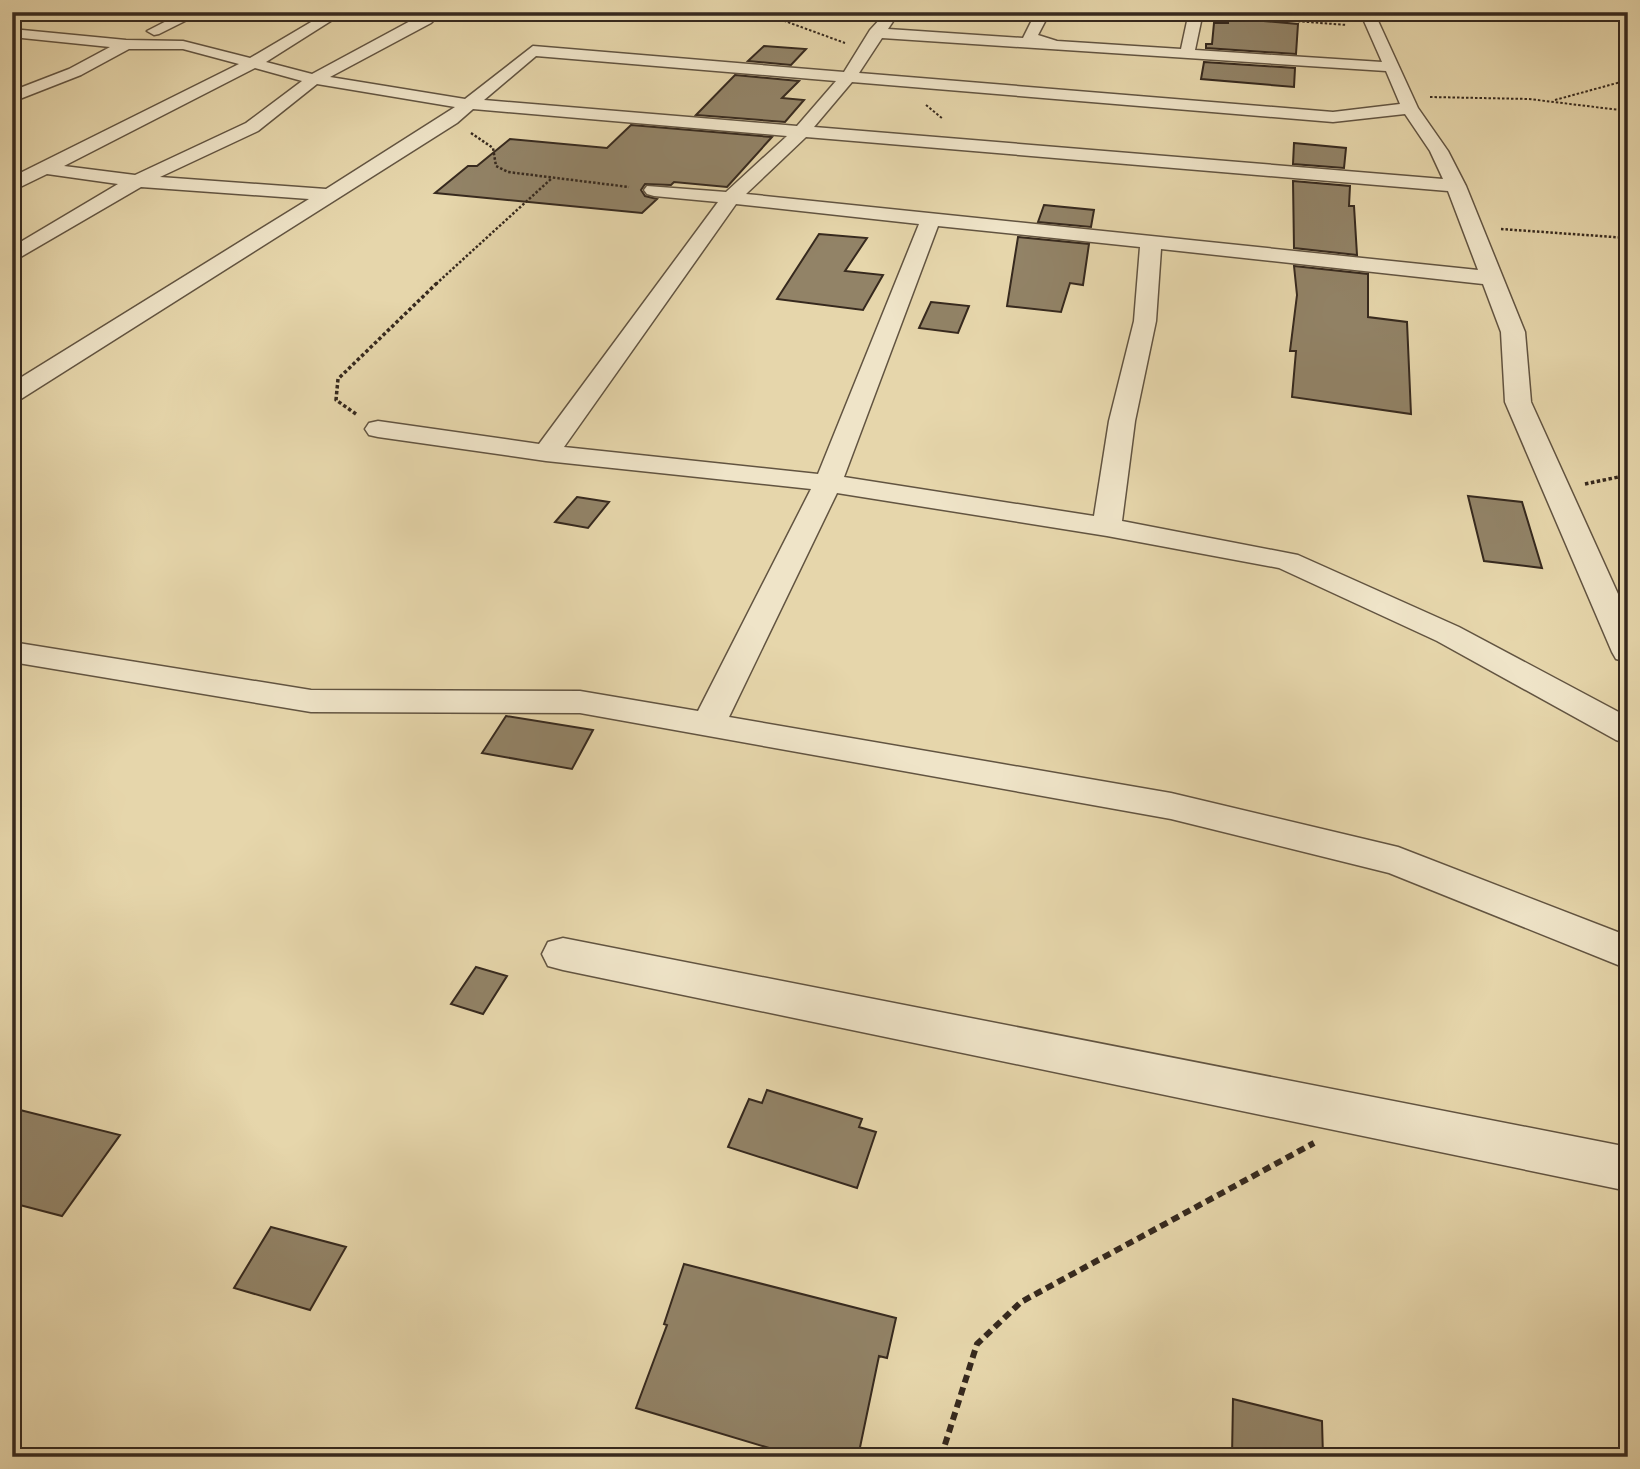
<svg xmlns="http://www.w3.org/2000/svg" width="1640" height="1469" viewBox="0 0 1640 1469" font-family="'IM FELL Double Pica',serif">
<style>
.building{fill:#928367;stroke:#36291e;stroke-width:2}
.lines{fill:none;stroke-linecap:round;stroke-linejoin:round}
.minor-casing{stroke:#625441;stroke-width:3}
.path-far3{stroke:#36291e;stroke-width:2;stroke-dasharray:2.5 2;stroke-linecap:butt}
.path-far2{stroke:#36291e;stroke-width:2.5;stroke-dasharray:2.5 2;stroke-linecap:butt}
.path-far1{stroke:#36291e;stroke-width:3.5;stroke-dasharray:3.5 2.5;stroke-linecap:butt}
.path{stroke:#36291e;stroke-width:6;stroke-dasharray:8 5;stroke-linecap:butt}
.minor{fill:#efe4c8;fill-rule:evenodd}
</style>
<rect width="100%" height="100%" fill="#e6d6ab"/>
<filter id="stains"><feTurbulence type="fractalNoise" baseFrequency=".00286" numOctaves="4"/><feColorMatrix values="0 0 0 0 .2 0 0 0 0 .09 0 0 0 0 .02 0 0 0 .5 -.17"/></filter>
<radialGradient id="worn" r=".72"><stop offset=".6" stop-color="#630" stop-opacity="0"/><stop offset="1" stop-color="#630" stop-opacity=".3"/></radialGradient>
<path class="building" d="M1228,18L1298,24L1296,54L1206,48V44H1212L1214,23H1228Z
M764,46L806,49L791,65L748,61Z
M1204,62L1295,68L1294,87L1201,79Z
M735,75L799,81L782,98L804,100L785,122L696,115Z
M631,125L772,137L727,187L674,182L671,185L645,184L641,190L645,196L657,199L642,213L435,193L468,166H477L510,139L607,148Z
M1294,143L1346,148L1344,168L1293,164Z
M1293,181L1350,186L1349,206H1354L1357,255L1294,248Z
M1044,205L1094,210L1091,227L1038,222Z
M819,234L867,238L845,271L883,275L863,310L777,299Z
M1018,237L1089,244L1083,285L1070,283L1061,312L1007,306Z
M1294,266L1368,274V317L1407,322L1411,414L1292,397L1296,351H1290L1297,295Z
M931,302L969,306L958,333L919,328Z
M1468,496L1522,502L1542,568L1484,561Z
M577,497L609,502L588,528L555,522Z
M506,716L593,730L572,769L482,753Z
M476,967L507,976L483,1014L451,1004Z
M767,1090L862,1119L859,1127L876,1132L857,1188L728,1147L749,1099L762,1103Z
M12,1108L120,1135L62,1216L12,1203Z
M271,1227L346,1247L310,1310L234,1288Z
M684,1264L896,1318L887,1358L879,1356L858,1457H799L636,1408L667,1325L664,1324Z
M1233,1399L1322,1421L1323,1457H1232Z"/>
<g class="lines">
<defs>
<path id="minor" d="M184,12H203L159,34L154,35L147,31Z
M328,12H345L266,62L312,74L427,12H443L431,23L330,77L465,99L533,46L844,72L870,30L881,18L875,12L894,14L896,17L888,29L1023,38L1036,12H1050L1038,35L1057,41L1181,49L1189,12H1203L1195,50L1382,62L1360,12H1374L1418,108L1448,151L1466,186L1525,332L1531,402L1628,616V662L1616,659L1612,652L1505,402L1501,332L1483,284L1161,249L1156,321L1135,421L1122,521L1298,555L1459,627L1628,717V744L1616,740L1437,641L1279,568L1107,536L837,493L729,717L1171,793L1398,847L1628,936V969L1389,873L1171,819L580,713L311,712L12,662V642L311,690L580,691L698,711L811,489L546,461L378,437L369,435L365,429L369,423L378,421L539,444L718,202L654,196L647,194L644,190L647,186L726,192L787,136L473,109L457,123L21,399L12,401V383L309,199L141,187L12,262V247L118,184L47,174L12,191V177L239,64L183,49H129L81,75L12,102V91L69,69L110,47L12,37V29L126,40L183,41L250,58ZM882,38L1386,71L1400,104L1333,112L859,73ZM536,56L836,81L797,126L484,100ZM255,68L302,81L246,123L135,175L64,166ZM852,82L1333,122L1405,114L1430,151L1443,179L814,127ZM317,84L455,107L326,189L160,177L258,131ZM806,137L1448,191L1478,270L746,194ZM736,204L919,224L818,474L564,447ZM938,226L1140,247L1134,321L1109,421L1094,516L844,477Z
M563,938L1628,1147V1191L563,970L548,966L542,954L548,942Z"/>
</defs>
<use href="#minor" class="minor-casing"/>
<path class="path-far3" d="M1217,15L1347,25
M771,16L845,43
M1430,97L1529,99L1628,111
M1555,100L1628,80
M926,105L943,119"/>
<path class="path-far2" d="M471,133L493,148L496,166L508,172L629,187
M1501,229L1628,238
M436,284L551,179"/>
<path class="path-far1" d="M356,414L336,400L338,379L438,282
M1585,484L1628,475"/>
<path class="path" d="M941,1457L977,1344L1021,1302L1314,1143"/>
<use href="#minor" class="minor"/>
</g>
<rect width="1640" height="1469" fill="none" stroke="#e6d6ab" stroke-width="42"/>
<rect x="14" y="14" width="1612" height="1441" fill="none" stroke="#36291e" stroke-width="3.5"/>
<rect x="21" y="21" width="1598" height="1427" fill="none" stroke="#36291e" stroke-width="2"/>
<rect width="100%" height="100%" filter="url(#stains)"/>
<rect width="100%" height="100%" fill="url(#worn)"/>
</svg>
